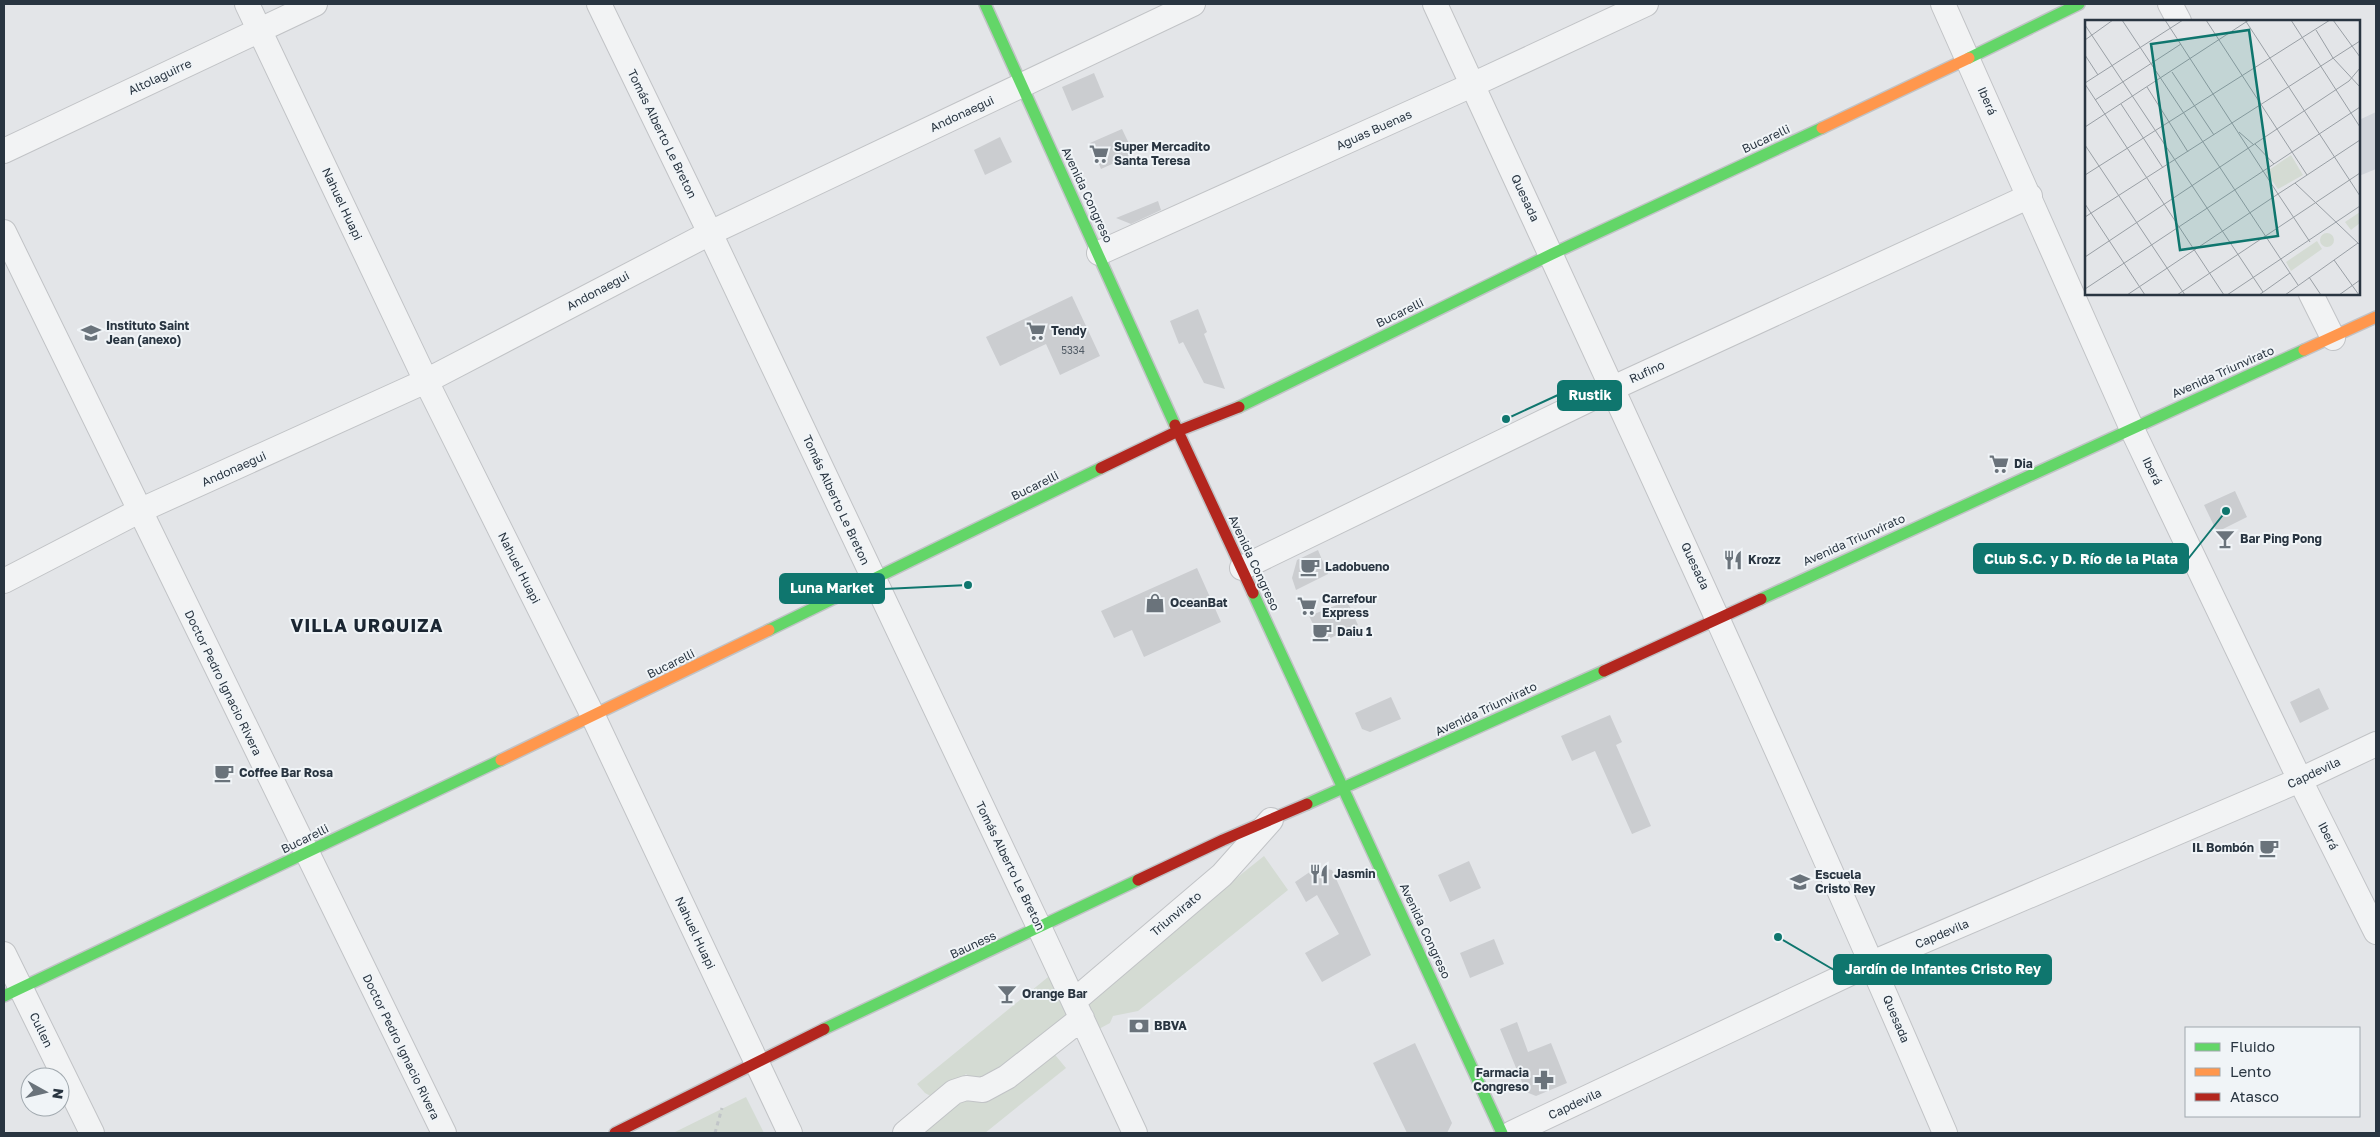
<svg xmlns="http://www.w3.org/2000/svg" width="2380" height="1137" viewBox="0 0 2380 1137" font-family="'Golos Text',sans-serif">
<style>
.built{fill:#d1d5db}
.green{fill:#d4dbd3}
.building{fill:#cbcdd0}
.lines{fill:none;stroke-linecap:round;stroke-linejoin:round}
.street-casing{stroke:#c1c3c6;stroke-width:26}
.fast-casing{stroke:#c1c3c6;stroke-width:14}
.slow-casing{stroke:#c1c3c6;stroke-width:14}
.jam-casing{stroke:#c1c3c6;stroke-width:14}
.path{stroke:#c1c5c8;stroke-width:3;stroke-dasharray:4 4;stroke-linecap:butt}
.street{stroke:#f2f3f4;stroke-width:24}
.fast{stroke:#63d668;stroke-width:11}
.slow{stroke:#ff974d;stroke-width:11}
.jam{stroke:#b3261e;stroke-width:11}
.labels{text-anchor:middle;stroke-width:4;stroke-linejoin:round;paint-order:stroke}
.number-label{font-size:10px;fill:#525c66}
.street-label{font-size:12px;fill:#293541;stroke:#f0f4f7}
.poi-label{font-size:12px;font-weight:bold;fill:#293541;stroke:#f0f4f7;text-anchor:start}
.district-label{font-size:18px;font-weight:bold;letter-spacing:1px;fill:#1b2632;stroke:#f0f4f7}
.inset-road{fill:none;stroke:#999fa5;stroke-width:1}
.view{fill:#0f766e;fill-opacity:0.15;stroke:#0f766e;stroke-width:2.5}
.inset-edge{fill:none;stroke:#293541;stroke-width:2.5}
.leader{fill:none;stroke:#0f766e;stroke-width:2}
.callout-dot{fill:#0f766e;stroke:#f0f4f7;stroke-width:2}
.callout{fill:#0f766e;stroke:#0f766e;stroke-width:2}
.callout-label{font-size:14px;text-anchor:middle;font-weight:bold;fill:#fff}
</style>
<rect width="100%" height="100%" fill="#e3e5e8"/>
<path class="built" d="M2376,112V169L2359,176V120Z"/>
<path class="green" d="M1264,856L1288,890L1138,1011L1113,1016L1110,1023L1097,1030L1087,1006L1088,997Z
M1053,973L1068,1013L1063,1022L978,1084L966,1074L936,1099L925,1093L917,1084Z
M1051,1050L1066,1068L985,1133H919L958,1100L976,1102L999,1092Z
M746,1097L764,1133H673Z"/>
<path class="building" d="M1094,73L1104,97L1072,111L1062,87Z
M1122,129L1134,154L1101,169L1090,143Z
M1000,137L1012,162L985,175L974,150Z
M1158,201L1161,210L1131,224L1116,218Z
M1072,296L1100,356L1060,375L1046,344L1000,366L986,337Z
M1198,309L1207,332L1204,334L1225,389L1204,383L1183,342L1179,344L1170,321Z
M2235,491L2247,517L2217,532L2204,505Z
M1318,550L1328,574L1296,590L1292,578L1297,560Z
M1197,568L1221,622L1144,657L1132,630L1114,638L1101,611Z
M1347,601L1358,625L1322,642L1309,616Z
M2319,688L2329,709L2300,723L2290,702Z
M1391,697L1401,719L1370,732L1362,729L1355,713Z
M1610,715L1622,742L1616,745L1651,826L1632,834L1595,751L1572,761L1561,736Z
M1469,861L1481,888L1450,902L1438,875Z
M1317,867L1332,870L1371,955L1322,982L1305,953L1339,934L1317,895L1306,902L1295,882Z
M1494,939L1504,964L1470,978L1460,953Z
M1517,1022L1528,1052L1551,1043L1567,1083L1536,1096L1526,1092L1500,1029Z
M1415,1043L1452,1123L1447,1133H1407L1373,1063Z"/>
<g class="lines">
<defs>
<path id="street" d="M247,4L426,381L593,716L790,1133
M599,4L710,233L1040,929L1135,1133
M1435,4C1608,379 1782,753 1945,1133
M1943,4L2132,429L2300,780L2376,932
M2170,4L2179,21
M4,151L315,4
M4,232L444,1133
M1099,253L1472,85L1646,4
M2311,294L2333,338
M1242,568L1613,388L2030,196
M4,581L139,511L426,381L710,233L1193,4
M4,954L92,1133
M1074,1001L1222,875L1271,820
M905,1133L954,1092L966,1088L983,1090L1007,1077L1082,1018
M1512,1133L1872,963L2300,780L2376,744"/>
<path id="fast" d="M985,4L1175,425
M1969,58L2079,4
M1239,407L1552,254L1822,128
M1253,593L1502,1133
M1761,599L2304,350
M769,630L1101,468
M1307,804L1604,671
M4,996L501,760
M824,1029L1138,880"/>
<path id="slow" d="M1822,128L1969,58
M2304,350L2376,317
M501,760L769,630"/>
<path id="jam" d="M1175,425L1253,593
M1101,468L1178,431L1239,407
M1604,671L1761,599
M1138,880L1223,840L1307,804
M615,1133L824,1029"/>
</defs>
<use href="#street" class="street-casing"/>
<use href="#fast" class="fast-casing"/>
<use href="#slow" class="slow-casing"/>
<use href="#jam" class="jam-casing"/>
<path class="path" d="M715,1133L722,1108"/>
<use href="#street" class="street"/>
<use href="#fast" class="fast"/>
<use href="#slow" class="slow"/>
<use href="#jam" class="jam"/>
</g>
<defs>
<symbol id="supermarket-bare" viewBox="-9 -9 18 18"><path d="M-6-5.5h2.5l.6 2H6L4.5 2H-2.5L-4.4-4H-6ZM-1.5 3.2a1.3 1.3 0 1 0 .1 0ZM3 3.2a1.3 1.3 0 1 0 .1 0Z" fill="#6a737b" stroke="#f0f4f7" stroke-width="2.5" paint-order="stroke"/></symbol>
<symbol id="school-bare" viewBox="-9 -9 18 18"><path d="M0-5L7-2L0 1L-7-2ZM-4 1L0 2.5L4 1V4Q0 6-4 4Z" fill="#6a737b" stroke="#f0f4f7" stroke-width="2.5" paint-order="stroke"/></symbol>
<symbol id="bar-bare" viewBox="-9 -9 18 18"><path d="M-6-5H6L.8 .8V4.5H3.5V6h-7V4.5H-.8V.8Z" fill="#6a737b" stroke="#f0f4f7" stroke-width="2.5" paint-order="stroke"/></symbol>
<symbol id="restaurant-bare" viewBox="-9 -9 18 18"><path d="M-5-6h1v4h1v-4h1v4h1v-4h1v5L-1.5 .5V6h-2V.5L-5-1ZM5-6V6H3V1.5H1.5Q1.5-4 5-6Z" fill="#6a737b" stroke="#f0f4f7" stroke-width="2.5" paint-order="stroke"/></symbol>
<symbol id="cafe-bare" viewBox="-9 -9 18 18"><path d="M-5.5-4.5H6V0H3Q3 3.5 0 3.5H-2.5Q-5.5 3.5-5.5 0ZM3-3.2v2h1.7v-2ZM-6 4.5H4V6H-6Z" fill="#6a737b" stroke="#f0f4f7" stroke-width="2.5" paint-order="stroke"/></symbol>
<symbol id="shop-bare" viewBox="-9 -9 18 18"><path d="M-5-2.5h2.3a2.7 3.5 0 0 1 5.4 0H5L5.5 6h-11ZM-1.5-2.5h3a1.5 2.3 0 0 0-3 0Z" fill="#6a737b" stroke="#f0f4f7" stroke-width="2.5" paint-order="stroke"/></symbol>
<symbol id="bank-bare" viewBox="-9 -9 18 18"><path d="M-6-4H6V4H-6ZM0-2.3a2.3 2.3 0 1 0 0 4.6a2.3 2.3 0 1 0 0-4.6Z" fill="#6a737b" stroke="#f0f4f7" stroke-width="2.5" paint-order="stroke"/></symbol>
<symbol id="pharmacy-bare" viewBox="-9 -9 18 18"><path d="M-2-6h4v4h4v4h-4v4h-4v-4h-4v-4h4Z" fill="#6a737b" stroke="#f0f4f7" stroke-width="2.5" paint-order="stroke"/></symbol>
</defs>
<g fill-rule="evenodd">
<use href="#supermarket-bare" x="1085" y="140" width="28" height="28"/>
<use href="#supermarket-bare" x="1022" y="317" width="28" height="28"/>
<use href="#school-bare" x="77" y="319" width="28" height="28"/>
<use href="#supermarket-bare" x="1985" y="450" width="28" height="28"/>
<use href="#bar-bare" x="2211" y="525" width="28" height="28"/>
<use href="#restaurant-bare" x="1719" y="546" width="28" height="28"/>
<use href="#cafe-bare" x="1296" y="553" width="28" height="28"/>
<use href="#shop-bare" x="1141" y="589" width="28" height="28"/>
<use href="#supermarket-bare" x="1293" y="592" width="28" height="28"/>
<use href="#cafe-bare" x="1308" y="618" width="28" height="28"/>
<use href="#cafe-bare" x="210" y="759" width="28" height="28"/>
<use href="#cafe-bare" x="2255" y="834" width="28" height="28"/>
<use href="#restaurant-bare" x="1305" y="860" width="28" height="28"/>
<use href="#school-bare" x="1786" y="868" width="28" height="28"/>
<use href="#bar-bare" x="993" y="980" width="28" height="28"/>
<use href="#bank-bare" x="1125" y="1012" width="28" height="28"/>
<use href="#pharmacy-bare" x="1530" y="1066" width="28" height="28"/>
</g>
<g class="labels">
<g class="number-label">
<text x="1073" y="354">5334</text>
</g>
<g class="street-label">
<text transform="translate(160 77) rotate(-25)" y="4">Altolaguirre</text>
<text transform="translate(1987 101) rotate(66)" y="4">Iberá</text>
<text transform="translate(962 114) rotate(-25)" y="4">Andonaegui</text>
<text transform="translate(1374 130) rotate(-24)" y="4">Aguas Buenas</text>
<text transform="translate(662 134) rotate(64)" y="4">Tomás Alberto Le Breton</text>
<text transform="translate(1766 139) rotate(-25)" y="4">Bucarelli</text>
<text transform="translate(1087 195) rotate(65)" y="4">Avenida Congreso</text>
<text transform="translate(1525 198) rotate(65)" y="4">Quesada</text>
<text transform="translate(342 204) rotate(65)" y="4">Nahuel Huapi</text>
<text transform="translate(598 291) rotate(-28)" y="4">Andonaegui</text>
<text transform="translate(1400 313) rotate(-26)" y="4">Bucarelli</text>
<text transform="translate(1647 372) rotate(-25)" y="4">Rufino</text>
<text transform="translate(2223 372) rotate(-24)" y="4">Avenida Triunvirato</text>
<text transform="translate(234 469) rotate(-24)" y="4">Andonaegui</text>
<text transform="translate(2152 471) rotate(64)" y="4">Iberá</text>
<text transform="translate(1035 486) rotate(-26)" y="4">Bucarelli</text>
<text transform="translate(836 500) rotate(65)" y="4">Tomás Alberto Le Breton</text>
<text transform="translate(1854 540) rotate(-24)" y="4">Avenida Triunvirato</text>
<text transform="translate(1254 563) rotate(65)" y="4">Avenida Congreso</text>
<text transform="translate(1695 566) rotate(65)" y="4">Quesada</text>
<text transform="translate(519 568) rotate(63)" y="4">Nahuel Huapi</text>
<text transform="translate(671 664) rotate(-26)" y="4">Bucarelli</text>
<text transform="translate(223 683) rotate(64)" y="4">Doctor Pedro Ignacio Rivera</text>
<text transform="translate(1486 709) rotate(-25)" y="4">Avenida Triunvirato</text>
<text transform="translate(2314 773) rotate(-25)" y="4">Capdevila</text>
<text transform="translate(2328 836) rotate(63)" y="4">Iberá</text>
<text transform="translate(305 839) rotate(-26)" y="4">Bucarelli</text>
<text transform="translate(1010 866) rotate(64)" y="4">Tomás Alberto Le Breton</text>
<text transform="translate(1176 914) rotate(-40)" y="4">Triunvirato</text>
<text transform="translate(1425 931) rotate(65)" y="4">Avenida Congreso</text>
<text transform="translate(695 933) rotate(65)" y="4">Nahuel Huapi</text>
<text transform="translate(1942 934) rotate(-23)" y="4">Capdevila</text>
<text transform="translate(973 945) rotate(-25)" y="4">Bauness</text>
<text transform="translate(1896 1019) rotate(67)" y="4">Quesada</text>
<text transform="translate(41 1030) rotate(64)" y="4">Cullen</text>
<text transform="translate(401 1047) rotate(64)" y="4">Doctor Pedro Ignacio Rivera</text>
<text transform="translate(1575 1104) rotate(-25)" y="4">Capdevila</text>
</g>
<g class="poi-label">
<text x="1114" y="151">Super Mercadito<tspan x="1114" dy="14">Santa Teresa</tspan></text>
<text x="106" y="330">Instituto Saint<tspan x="106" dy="14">Jean (anexo)</tspan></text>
<text x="1051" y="335">Tendy</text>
<text x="2014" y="468">Dia</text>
<text x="2240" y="543">Bar Ping Pong</text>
<text x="1748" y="564">Krozz</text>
<text x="1325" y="571">Ladobueno</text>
<text x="1322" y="603">Carrefour<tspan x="1322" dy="14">Express</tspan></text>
<text x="1170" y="607">OceanBat</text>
<text x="1337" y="636">Daiu 1</text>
<text x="239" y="777">Coffee Bar Rosa</text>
<text x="2254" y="852" text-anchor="end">IL Bombón</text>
<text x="1334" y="878">Jasmin</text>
<text x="1815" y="879">Escuela<tspan x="1815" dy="14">Cristo Rey</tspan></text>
<text x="1022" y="998">Orange Bar</text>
<text x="1154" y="1030">BBVA</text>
<text x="1529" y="1077" text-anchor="end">Farmacia<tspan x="1529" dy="14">Congreso</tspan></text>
</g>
<g class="district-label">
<text x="367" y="632">VILLA URQUIZA</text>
</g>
</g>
<g transform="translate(2085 20)">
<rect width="275" height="275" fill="#e3e5e8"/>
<path d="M206,135L218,155L193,169L181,152ZM275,192V203L266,210L260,202ZM235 220a7 7 0 1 1 14 0a7 7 0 1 1-14 0ZM232,221L237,229L206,251L201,242Z" fill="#d4dbd3"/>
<path class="inset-road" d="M37,0L213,265M80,0L193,174L210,163L275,225M121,0L222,155M160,0L275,176M206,0L275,107M248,0L275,37M0,5L178,272M231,10L248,38M0,20L28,0M0,35L13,55M248,38L275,67M87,52L129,115M0,63L98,0M0,64L139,275M62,67L103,132M10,80L96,24M36,84L78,148M0,107L164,0M154,112L169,125M170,124L189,144M0,125L100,275M0,155L245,0M210,163L275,120M0,184L60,275M0,197L275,21M0,237L264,61L275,48M249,240L274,275M224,257L236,275M0,269L275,87M42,275L193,174L225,222M92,275L275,153M142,275L275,186M174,275L205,253M200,275L273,223M254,275L275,260"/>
<path class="view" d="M164,10L193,216L95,230L66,24Z"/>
<rect width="275" height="275" class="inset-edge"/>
</g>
<path class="leader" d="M1506 419L1558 395M2226 511L2188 559M968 585L884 589M1778 937L1834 970"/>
<g class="callout-dot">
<circle cx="1506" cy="419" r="5"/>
<circle cx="2226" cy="511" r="5"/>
<circle cx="968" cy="585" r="5"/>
<circle cx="1778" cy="937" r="5"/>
</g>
<g class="callout">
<rect x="1558" y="381" width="63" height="29" rx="5"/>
<rect x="1974" y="544" width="214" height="29" rx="5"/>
<rect x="780" y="574" width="104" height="29" rx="5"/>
<rect x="1834" y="955" width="217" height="29" rx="5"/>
</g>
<g class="callout-label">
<text x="1590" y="400">Rustik</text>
<text x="2081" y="564">Club S.C. y D. Río de la Plata</text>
<text x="832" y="593">Luna Market</text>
<text x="1943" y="974">Jardín de Infantes Cristo Rey</text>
</g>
<rect width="2380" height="1137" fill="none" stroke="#293541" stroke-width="10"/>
<rect x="2185" y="1027" width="175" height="90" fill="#f0f4f7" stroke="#a0a8ae"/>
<rect x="2195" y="1043" width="25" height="8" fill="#63d668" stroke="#a0a8ae"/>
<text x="2230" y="1052" font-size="15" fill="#293541">Fluido</text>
<rect x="2195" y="1068" width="25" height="8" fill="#ff974d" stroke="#a0a8ae"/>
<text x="2230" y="1077" font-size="15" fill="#293541">Lento</text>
<rect x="2195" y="1093" width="25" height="8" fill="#b3261e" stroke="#a0a8ae"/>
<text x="2230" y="1102" font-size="15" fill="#293541">Atasco</text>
<g transform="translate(45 1092) rotate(98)"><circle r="24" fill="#f0f4f7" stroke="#a0a8ae"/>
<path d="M0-4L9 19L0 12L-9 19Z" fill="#6a737b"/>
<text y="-8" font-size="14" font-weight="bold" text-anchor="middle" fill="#293541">N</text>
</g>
</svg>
